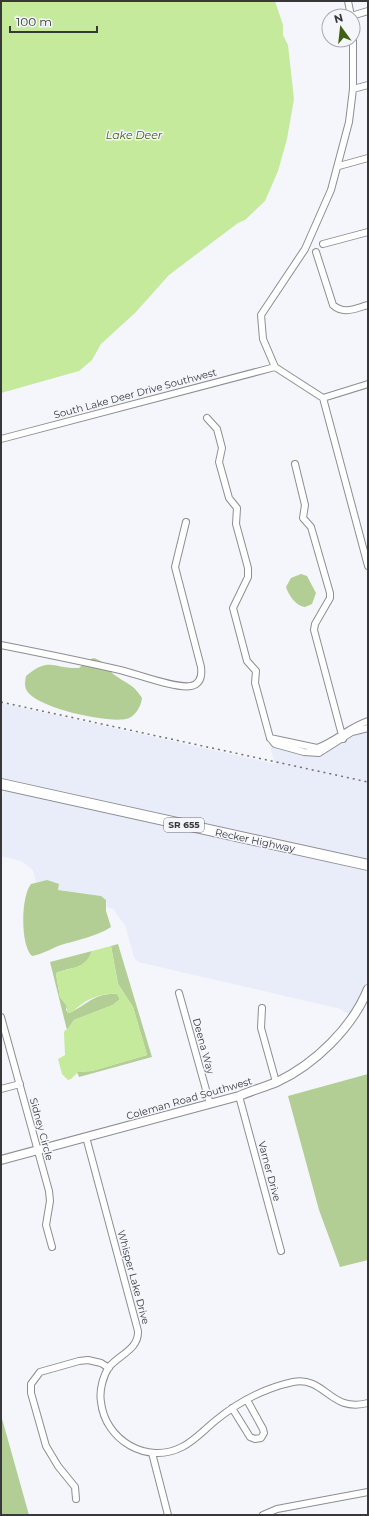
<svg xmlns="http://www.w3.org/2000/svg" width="369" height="1516" viewBox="0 0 369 1516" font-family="Montserrat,sans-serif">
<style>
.built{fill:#e9ecf9}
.green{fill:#b2ce94}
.water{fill:#c5ea9c}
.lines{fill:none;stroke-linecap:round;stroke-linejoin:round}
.minor-casing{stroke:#8c8e92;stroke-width:8}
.tertiary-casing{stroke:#8c8e92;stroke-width:10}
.primary-casing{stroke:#8c8e92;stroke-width:12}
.minor{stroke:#fff;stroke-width:6}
.tertiary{stroke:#fff;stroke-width:8}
.primary{stroke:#fff;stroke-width:10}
.rail{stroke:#717174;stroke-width:1.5;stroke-dasharray:2 4;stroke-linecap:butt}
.labels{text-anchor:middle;stroke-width:3;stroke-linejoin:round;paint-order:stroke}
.shield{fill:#f4f6fb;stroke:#707174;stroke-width:1}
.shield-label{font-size:9px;font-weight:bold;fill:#38383a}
.street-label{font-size:10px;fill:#38383a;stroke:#f4f6fb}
.water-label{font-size:11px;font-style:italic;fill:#426110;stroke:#f4f6fb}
</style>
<rect width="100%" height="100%" fill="#f4f6fb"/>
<path class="built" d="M1,703L275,764L269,742L274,748L304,755L319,756L354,736L368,732V862L1,781Z
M4,788L368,868V979L360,999L351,1014L344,1012L341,1009L138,962L134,957L125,925L113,909L107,907L106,900L101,896L58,890L59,887L43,881L36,882L33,870L21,861L1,856V803Z"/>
<path class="green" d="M301,574L307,576L316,593L312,604L305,607C296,606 289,596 286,587L291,578Z
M94,658C108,663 106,669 116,676C129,685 133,684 142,698C141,707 135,717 126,719C107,723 37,708 27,691C24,686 25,681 26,676C50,656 53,669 79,668L88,660Z
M47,880L59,884L58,890L101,896L106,900V911L111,927C96,937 76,940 58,946C49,950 42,954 32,956C20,945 21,896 31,884Z
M118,944L152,1057L79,1077L77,1072L92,1071L147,1055L133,1007L118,984L111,946Z
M92,951C84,973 69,965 56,974L60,997L67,1006L66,1010L69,1013C89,1004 93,993 117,994L120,999L113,1005L74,1020L67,1030L50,962Z
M368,1074V1260L340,1267L319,1210L288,1096Z
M1,1415L29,1515H1Z"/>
<path class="water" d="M1,1H275L283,25V35L288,45L294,99L287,139L278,171L265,201L245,220L238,223L169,275L135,313L101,344L92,360L79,371L1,393Z
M111,946L118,984L133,1007L147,1055L92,1071L78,1072L71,1079L68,1080L62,1074L58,1059L65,1055L64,1033L65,1030H67L74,1020L113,1005L120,999L117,994C103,993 89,998 78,1007C74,1010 72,1013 67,1013V1006L60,997L56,974L57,972C72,968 86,968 92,951Z"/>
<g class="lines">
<defs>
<path id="minor" d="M348,1L351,16
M351,16L368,11
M353,89L368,85
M339,166L368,158
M323,244L368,232
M316,252L333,305C344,315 356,308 368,305
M275,367L263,339L261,315L305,249L331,190L349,122L353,89V40
M275,367L323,398L368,566
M323,398L368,384
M207,418L217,429L222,448L219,462L229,498L237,508L236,524L248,568V577L233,608L247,661L256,671L255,683L270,738L275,744L304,752L319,753L352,732L368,728
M1,439L275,367
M295,464L305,505L303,518L311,527L330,593V598L315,624L314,630L343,739
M1,645C41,653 81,661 120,670C137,674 176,689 191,686C201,684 202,675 201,667L175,567L186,522
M270,738L317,748C335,742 349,727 368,721
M179,993L210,1104
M262,1008L261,1028L276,1082
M1,1017L49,1191L50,1201L46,1225L52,1247
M1,1089L20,1084
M239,1096L281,1251
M86,1137L138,1331C139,1349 119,1355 109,1367C103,1376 99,1391 101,1402C105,1440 147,1465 182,1447C194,1441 204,1430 215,1421C237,1403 265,1388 293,1382C326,1376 329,1413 368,1403
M232,1408L250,1437L255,1439L261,1438L264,1433L263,1429L247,1400
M152,1453L168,1515
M76,1499L75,1487L58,1466L46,1446L31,1393V1384L40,1372L79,1361L88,1360L101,1363L109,1368
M263,1515L277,1509L368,1492"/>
<path id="tertiary" d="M1,1160L239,1096C251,1091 264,1087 277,1082C315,1064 352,1028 368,989"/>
<path id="primary" d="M1,784L368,865"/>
</defs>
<use href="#minor" class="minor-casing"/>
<use href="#tertiary" class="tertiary-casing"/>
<use href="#primary" class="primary-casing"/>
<use href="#minor" class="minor"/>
<use href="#tertiary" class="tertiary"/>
<use href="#primary" class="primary"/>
<path class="rail" d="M1,702L368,782"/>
</g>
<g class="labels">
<rect class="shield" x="164" y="818" width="40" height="14" rx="3"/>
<g class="shield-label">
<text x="184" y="828">SR 655</text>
</g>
<g class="street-label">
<text transform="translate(135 393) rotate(-15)" y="4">South Lake Deer Drive Southwest</text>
<text transform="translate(255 840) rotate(12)" y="4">Recker Highway</text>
<text transform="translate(204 1046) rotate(75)" y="4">Deena Way</text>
<text transform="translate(189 1098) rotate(-16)" y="4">Coleman Road Southwest</text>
<text transform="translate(42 1129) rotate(75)" y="4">Sidney Circle</text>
<text transform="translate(270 1171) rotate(75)" y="4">Varner Drive</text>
<text transform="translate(134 1277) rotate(75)" y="4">Whisper Lake Drive</text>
</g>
<g class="water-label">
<text x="134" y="139">Lake Deer</text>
</g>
</g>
<rect width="369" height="1516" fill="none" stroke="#38383a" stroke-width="4"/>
<g transform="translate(341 28) rotate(345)"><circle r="19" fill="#f4f6fb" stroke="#a9aaae"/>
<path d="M0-3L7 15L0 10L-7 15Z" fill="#426013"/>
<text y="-6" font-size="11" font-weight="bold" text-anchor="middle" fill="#38383a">N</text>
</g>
<path d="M10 26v6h87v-6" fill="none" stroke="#38383a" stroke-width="2"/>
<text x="16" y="26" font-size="12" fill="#38383a" stroke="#f4f6fb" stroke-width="3" paint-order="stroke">100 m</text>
</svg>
